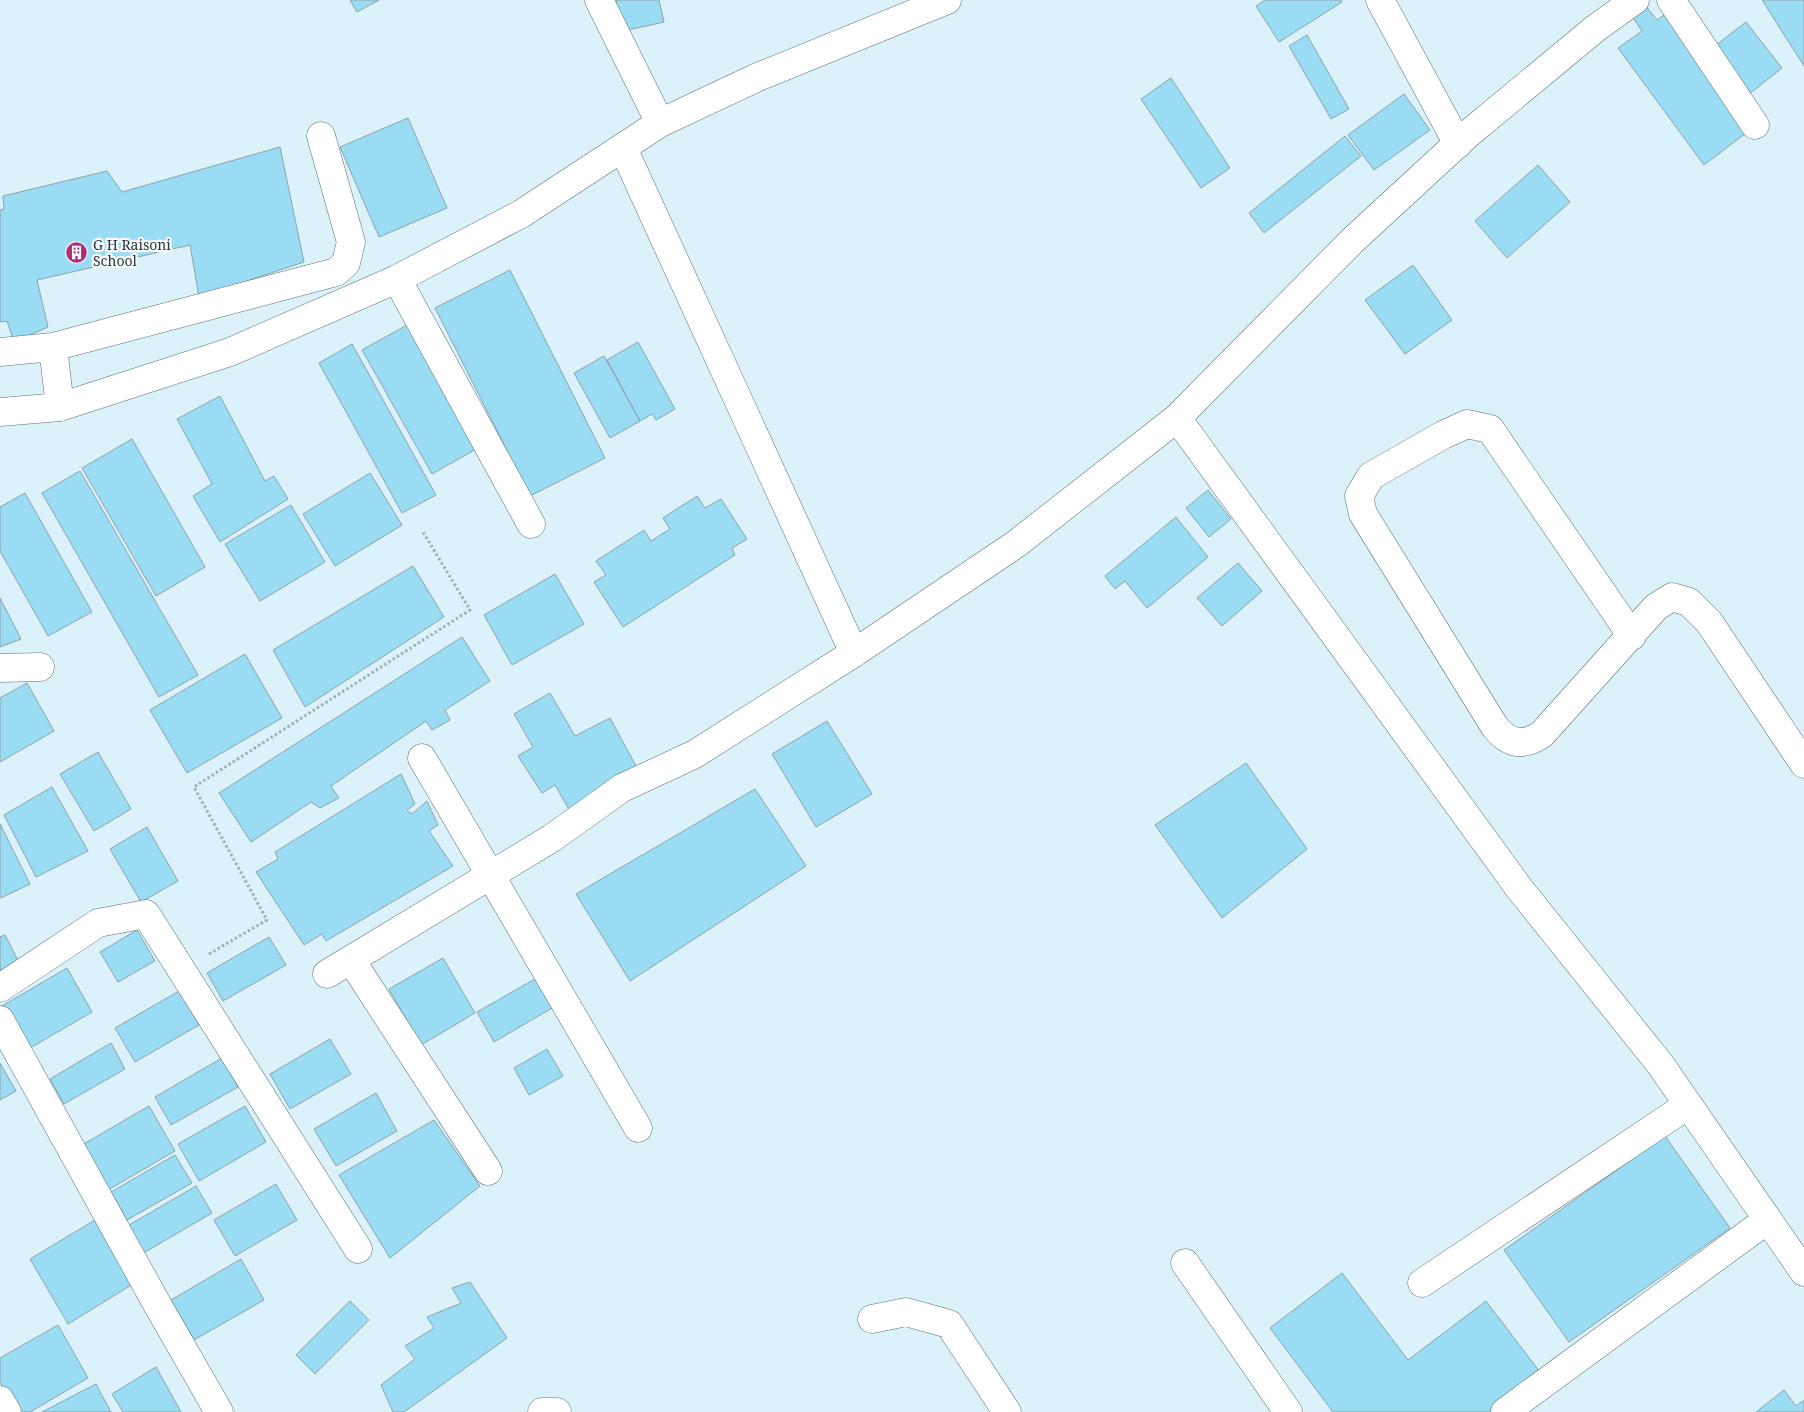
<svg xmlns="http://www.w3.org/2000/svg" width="1804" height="1412" viewBox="0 0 1804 1412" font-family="'Noto Serif',serif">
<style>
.building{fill:#99dcf4;stroke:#8da2aa}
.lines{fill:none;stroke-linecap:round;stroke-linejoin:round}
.minor-casing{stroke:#5c7077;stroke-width:29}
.path{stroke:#9db0b6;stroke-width:3;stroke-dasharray:2.5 2.5;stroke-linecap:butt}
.minor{stroke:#fff;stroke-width:28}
.labels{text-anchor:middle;stroke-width:4.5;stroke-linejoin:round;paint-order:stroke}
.poi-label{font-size:14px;fill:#2a3336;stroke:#f7fbfd;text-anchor:start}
</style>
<rect width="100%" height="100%" fill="#dbf2fa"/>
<path class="building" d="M350,0H379L357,12Z
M616,0H659L664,22L623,31Z
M1265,0H1341L1342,2L1279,42L1256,6Z
M1762,0H1804V66Z
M1645,5L1657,20L1665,14L1750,130L1704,165L1618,48L1642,31L1631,15Z
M1746,22L1782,68L1748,95L1711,49Z
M1307,35L1349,109L1331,119L1289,46Z
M1171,78L1230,168L1201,188L1141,99Z
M1404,94L1430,130L1374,170L1348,135Z
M408,118L447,208L379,237L340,147Z
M1345,136L1361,156L1264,233L1249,213Z
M280,147L304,262L199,297L190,245L37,280L48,327L14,342L7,321L0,322V210L4,209L3,196L107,171L122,192Z
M1538,165L1570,202L1507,258L1475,221Z
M1413,265L1452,320L1405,354L1365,300Z
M510,270L605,458L530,496L435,308Z
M407,325L478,448L432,474L362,350Z
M638,342L675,409L656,420L652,414L640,421L607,360Z
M352,344L436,495L402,513L319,363Z
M604,356L640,421L610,438L574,373Z
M220,396L265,481L274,476L288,499L220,542L193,496L212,484L177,419Z
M132,439L205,567L156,596L82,468Z
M80,471L198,675L159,697L42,493Z
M370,473L402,525L335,566L303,514Z
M1208,490L1231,519L1209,537L1186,508Z
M25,493L92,612L48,636L0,551V507Z
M697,496L705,508L721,499L747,539L732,548L735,555L623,627L594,582L606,575L596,561L644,530L651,541L670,529L663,518Z
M291,505L325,562L260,601L225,544Z
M1176,517L1208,557L1147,608L1125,581L1115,589L1105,576Z
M1238,563L1262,591L1222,626L1197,598Z
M413,566L444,617L305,707L273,650Z
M555,574L584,624L512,665L484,615Z
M0,598L21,639L0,647Z
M462,637L490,681L445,710L450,720L432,730L426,721L331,786L339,798L320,808L311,802L251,842L219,793Z
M245,654L282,718L187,773L150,710Z
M27,683L54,731L0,762V698Z
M550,693L575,736L610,718L636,766L603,784L607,792L571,813L555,785L542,793L518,756L533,747L514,714Z
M827,721L872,794L816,827L772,754Z
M98,752L131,809L94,831L60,774Z
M1246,763L1307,849L1222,918L1155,825Z
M401,774L415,804L407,810L412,814L427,801L438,825L429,831L453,866L326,941L322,934L304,945L256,872L278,859L275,852Z
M52,787L88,851L36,877L4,815Z
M755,789L806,866L630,981L576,894Z
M0,824L30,884L1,898L0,896Z
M147,827L178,881L141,902L110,849Z
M137,930L155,961L118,982L100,952Z
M5,935L21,966L0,977V937Z
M269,937L286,965L223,1001L207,973Z
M443,958L475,1013L421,1045L389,989Z
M67,968L92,1012L25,1051L0,1007Z
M535,979L552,1008L494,1042L477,1012Z
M179,991L199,1025L135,1062L115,1028Z
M330,1039L351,1074L290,1109L270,1074Z
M111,1043L125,1069L64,1104L50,1079Z
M547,1049L563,1076L529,1095L514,1068Z
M222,1058L238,1087L171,1125L155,1097Z
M0,1063L16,1091L0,1100Z
M376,1093L397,1131L336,1166L314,1129Z
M149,1106L175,1151L108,1190L82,1145Z
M245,1106L266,1142L199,1181L178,1144Z
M434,1120L480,1186L390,1258L339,1175Z
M1665,1136L1730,1228L1569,1342L1504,1250Z
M175,1155L192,1183L127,1220L111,1192Z
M276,1184L297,1220L235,1256L214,1220Z
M196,1186L212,1213L140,1255L124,1228Z
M95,1220L133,1284L68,1324L30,1259Z
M241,1259L264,1300L194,1340L171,1300Z
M1342,1273L1408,1360L1486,1301L1543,1376L1495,1412H1333L1270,1328Z
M470,1282L507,1338L404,1412H393L381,1385L415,1359L405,1346L434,1328L427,1317L461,1303L452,1288Z
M350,1301L369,1320L315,1374L296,1355Z
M58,1325L88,1378L30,1412H18L0,1382V1358Z
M156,1367L181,1412H123L112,1394Z
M96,1384L111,1412H42Z
M1784,1390L1796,1406L1804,1400V1412H1756Z"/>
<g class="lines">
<defs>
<path id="minor" d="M599,0L660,123
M1380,0L1458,144
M1671,0L1755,125
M623,148L854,653
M397,279L531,524
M53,347L336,272L346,263L351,242L321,136
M0,352L53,347L60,407
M0,412L60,407L230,352L397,279L521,214L660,123L758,77L947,0
M1177,418L1519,888L1660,1064L1804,1272
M1632,636L1490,429L1467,424L1443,435L1371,476L1359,496L1363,514L1495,727C1509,744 1523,747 1542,734L1656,607L1672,597L1689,602L1709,622L1804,764
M0,668L40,667
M422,758L638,1128
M351,960L488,1171
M327,974L552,838L622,788L695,754L854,653L1016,544L1177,418L1353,240L1468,134L1596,28L1635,0
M0,988L98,923L146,914L358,1249
M0,1020L157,1304L219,1412
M1185,1263L1288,1412
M1422,1283L1688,1105
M872,1319L906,1312L949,1324L1007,1412
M0,1400L7,1412
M542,1412H557
M1505,1412L1767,1220"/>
</defs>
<use href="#minor" class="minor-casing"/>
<path class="path" d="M209,954L267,920L194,787L470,610L423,532"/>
<use href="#minor" class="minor"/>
</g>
<defs>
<symbol id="building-disc" viewBox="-11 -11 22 22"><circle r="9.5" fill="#b02e79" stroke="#f7fbfd"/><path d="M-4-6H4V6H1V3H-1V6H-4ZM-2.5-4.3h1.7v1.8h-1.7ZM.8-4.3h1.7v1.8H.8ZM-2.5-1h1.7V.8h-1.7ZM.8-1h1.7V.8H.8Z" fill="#fff"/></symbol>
</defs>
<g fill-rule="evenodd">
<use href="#building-disc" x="64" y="240" width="25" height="25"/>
</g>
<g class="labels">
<g class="poi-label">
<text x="93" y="250">G H Raisoni<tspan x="93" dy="16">School</tspan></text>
</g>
</g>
</svg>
